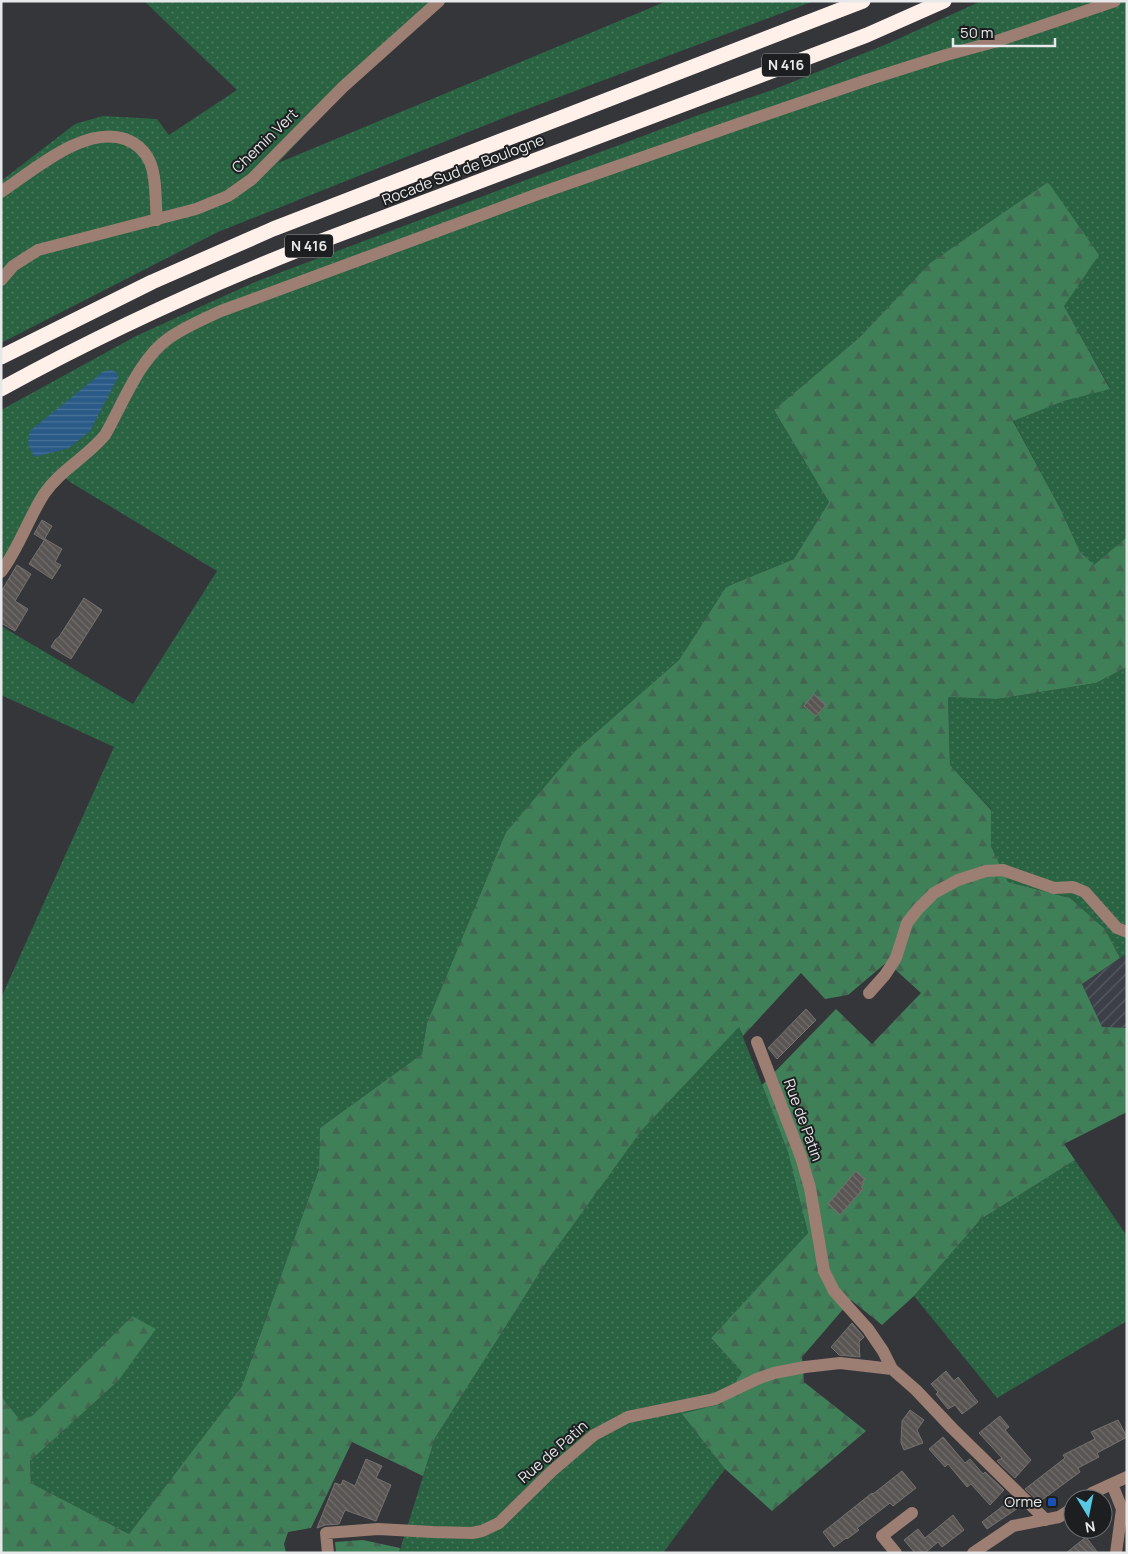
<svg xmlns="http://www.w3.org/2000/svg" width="1128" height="1554" viewBox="0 0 1128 1554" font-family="Manrope,sans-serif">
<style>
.industrial{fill:url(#industrial-furrows)}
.grass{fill:url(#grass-dots)}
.forest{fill:url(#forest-firs)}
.water{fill:url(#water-rules)}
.building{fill:url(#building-back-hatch);stroke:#75716f}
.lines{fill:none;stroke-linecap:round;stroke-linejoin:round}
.minor{stroke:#9c7e72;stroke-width:12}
.highway{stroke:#fff0ea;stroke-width:15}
.transit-dot{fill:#1a4fb4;stroke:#1d1e20;stroke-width:2}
.labels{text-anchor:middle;stroke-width:4;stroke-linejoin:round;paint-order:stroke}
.shield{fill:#1d1e20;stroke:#aaabad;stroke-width:1}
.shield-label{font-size:14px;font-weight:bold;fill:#e7e8ea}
.street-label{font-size:15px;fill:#e7e8ea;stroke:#1d1e20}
.poi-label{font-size:15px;fill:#e7e8ea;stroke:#1d1e20;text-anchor:end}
</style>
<defs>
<pattern id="industrial-furrows" width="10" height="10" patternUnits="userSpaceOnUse" patternTransform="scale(1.25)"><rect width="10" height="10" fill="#3c3f48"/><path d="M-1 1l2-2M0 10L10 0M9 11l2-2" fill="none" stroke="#585b63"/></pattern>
<pattern id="grass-dots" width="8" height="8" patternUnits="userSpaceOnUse" patternTransform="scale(1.25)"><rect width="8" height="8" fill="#296341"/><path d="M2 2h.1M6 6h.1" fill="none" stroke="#48795d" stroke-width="1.8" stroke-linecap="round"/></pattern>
<pattern id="forest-firs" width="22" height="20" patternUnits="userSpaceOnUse" patternTransform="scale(1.25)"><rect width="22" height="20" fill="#408059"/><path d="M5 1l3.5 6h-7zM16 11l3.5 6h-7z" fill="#426650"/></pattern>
<pattern id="water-rules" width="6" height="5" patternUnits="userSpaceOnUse" patternTransform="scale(1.25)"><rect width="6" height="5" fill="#2a5a87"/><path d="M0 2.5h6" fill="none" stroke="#497298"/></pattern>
<pattern id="building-back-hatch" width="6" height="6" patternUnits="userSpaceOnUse" patternTransform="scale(1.25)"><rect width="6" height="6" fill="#595553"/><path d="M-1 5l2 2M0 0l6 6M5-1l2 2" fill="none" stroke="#716d6c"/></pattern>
</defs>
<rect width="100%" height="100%" fill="#35363a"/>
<path class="industrial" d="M1127,954V1028H1102L1082,984Z"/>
<path class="grass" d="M144,1H446L344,92L278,163L667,1H814L501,119L218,232L1,343V181L75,124L103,116L157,119L169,135L237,90Z
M981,1H1127V537L1094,566L1080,552L1061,510L1013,420L1064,401L1110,388L1064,306L1048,182L930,263L860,337L774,410L829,502L794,559L726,587L679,660L575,751L506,832L427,1023L422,1054L320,1128L319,1169L242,1386L129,1534L31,1483L30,1461L118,1381L132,1316L32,1416L20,1420L1,1396V998L114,747L1,695V626L133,704L217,571L70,482L60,472L1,566V410L136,336L255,282L704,113L775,89L887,44Z
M1127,667V954L1120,958L1105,929L1070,898L1008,882L991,846V809L950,765L948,697L997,699L1096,683Z
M739,1027L788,1151L808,1233L711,1338L742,1372L721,1404L683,1415L725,1469L663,1553H399L435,1438L547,1261L641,1130Z
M1075,1160L1127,1236V1321L997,1398L914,1296L981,1219Z"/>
<path class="forest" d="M1048,182L1099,255L1064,306L1110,389L1064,401L1013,421L1061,510L1080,552L1094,565L1127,537V667L1096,683L997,699L948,697L950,765L991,810V846L1008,882L1070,898L1105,929L1120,958L1082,984L1102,1027L1127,1028V1112L1064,1144L1075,1160L981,1219L914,1296L882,1325L851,1300L802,1357L804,1382L866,1431L772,1511L725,1469L682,1414L721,1404L742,1372L711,1338L808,1233L788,1152L762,1085L836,1009L872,1044L921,993L887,962L848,995L825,999L801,973L743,1036L739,1027L641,1131L547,1261L435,1438L423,1476L352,1442L311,1528L288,1532L284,1544L286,1553H1V1396L20,1420L32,1416L132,1316L156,1329L118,1381L30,1461L31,1483L129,1534L242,1386L319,1169L320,1128L422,1054L427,1023L506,832L575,751L679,660L726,587L794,559L829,502L774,410L860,337L930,263Z
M363,1540L400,1548L399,1553H336L335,1542Z"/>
<path class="water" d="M112,370L117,373V379L90,431L69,448L35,457C28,447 26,442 31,430L104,371Z"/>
<path class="building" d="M42,520L52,526L44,540L34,534Z
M45,539L62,549L55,562L61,565L52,579L29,564Z
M17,565L31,574L15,601L28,609L15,631L1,623V592Z
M84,598L102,610L71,659L51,647L55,640L59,637Z
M814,694L826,705L816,716L804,706Z
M806,1009L816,1020L777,1059L768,1048Z
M856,1171L865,1179L862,1182L864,1184L861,1187L863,1189L840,1215L828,1204Z
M852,1323L864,1337L859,1342L860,1357L839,1355L831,1347Z
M946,1371L954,1381L958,1377L978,1402L962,1414L955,1405L948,1409L936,1394L938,1392L931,1384Z
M910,1410L924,1420L917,1430L923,1443L904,1450L901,1443L902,1421Z
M1000,1416L1009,1427L1005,1430L1031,1460L1015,1478L997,1461L1002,1458L979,1433Z
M1118,1420L1127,1437L1097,1453L1099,1457L1078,1468L1080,1472L1039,1502L1025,1489L1065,1458L1063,1455L1095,1439L1091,1432Z
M943,1437L965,1463L970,1459L983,1474L985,1472L1004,1490L990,1505L971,1484L967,1487L948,1464L945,1467L929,1449Z
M366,1459L382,1466L376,1478L391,1485L376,1521L345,1510L339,1524L325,1525L317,1528L335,1483L341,1485L343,1480L355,1486Z
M902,1471L916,1488L893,1506L890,1503L857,1528L859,1530L847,1539L846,1538L834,1547L823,1532L872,1493L873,1494Z
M1012,1499L1021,1506L987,1529L982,1522Z
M953,1515L964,1530L942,1547L938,1542L925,1553H915L904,1540L918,1529L925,1538Z
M1086,1537L1098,1553H1066Z"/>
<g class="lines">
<path class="minor" d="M1,192C33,171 84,125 125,139C136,143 145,151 150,162C157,179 155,202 157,220
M1,280L13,266L38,250L196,209L228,196L252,179L343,87L439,1
M1,572C19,548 28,519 44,494C60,470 87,457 105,435C123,404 139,359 169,338C185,327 203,319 221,311L538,194L741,123L867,80L946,55L994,42L1115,1
M869,993L885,975L896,958L907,923L918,909L934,893L958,880L986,871L1003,870L1054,888L1073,887L1085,892L1117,928L1127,932
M757,1042L801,1157L810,1188L824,1271L834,1291L868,1329L883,1351L892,1369L916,1390L952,1428L1046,1520
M1112,1484L1122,1509L1116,1553
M1084,1499L1092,1493L1127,1477
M328,1553L326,1533L378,1529L433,1532L472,1533L482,1531L499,1523L552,1471L594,1435L628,1417L715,1399L757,1379L774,1373L805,1367L840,1363L892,1369
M896,1553L882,1536L912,1513
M973,1553L1013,1526L1059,1517L1073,1508"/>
<path class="highway" d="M1,357L152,282L273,229L863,1
M1,389C99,335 199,289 303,248L867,35L944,1"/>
</g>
<rect class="transit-dot" x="1047" y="1497" width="10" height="10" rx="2.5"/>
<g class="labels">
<g class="shield">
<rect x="762" y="53.5" width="48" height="23" rx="4"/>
<rect x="285" y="234.5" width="48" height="23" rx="4"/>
</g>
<g class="shield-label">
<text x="786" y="70">N 416</text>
<text x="309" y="251">N 416</text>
</g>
<g class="street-label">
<text transform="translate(265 141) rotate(-44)" y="5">Chemin Vert</text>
<text transform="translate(463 170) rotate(-21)" y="5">Rocade Sud de Boulogne</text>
<text transform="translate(803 1120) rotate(70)" y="5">Rue de Patin</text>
<text transform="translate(553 1452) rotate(-41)" y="5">Rue de Patin</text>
</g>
<g class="poi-label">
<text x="1042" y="1507">Orme</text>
</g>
</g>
<rect width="1128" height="1554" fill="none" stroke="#e7e8ea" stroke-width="5"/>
<g transform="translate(1088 1514) rotate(170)"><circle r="24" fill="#1d1e20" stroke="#6e6f71"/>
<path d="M0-4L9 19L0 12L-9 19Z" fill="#58c9e3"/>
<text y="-8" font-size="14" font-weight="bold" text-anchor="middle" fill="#e7e8ea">N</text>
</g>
<path d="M953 38v8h102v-8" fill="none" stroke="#e7e8ea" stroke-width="2.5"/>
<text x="960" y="38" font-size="15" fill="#e7e8ea" stroke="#1d1e20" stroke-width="4" paint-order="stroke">50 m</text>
</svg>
